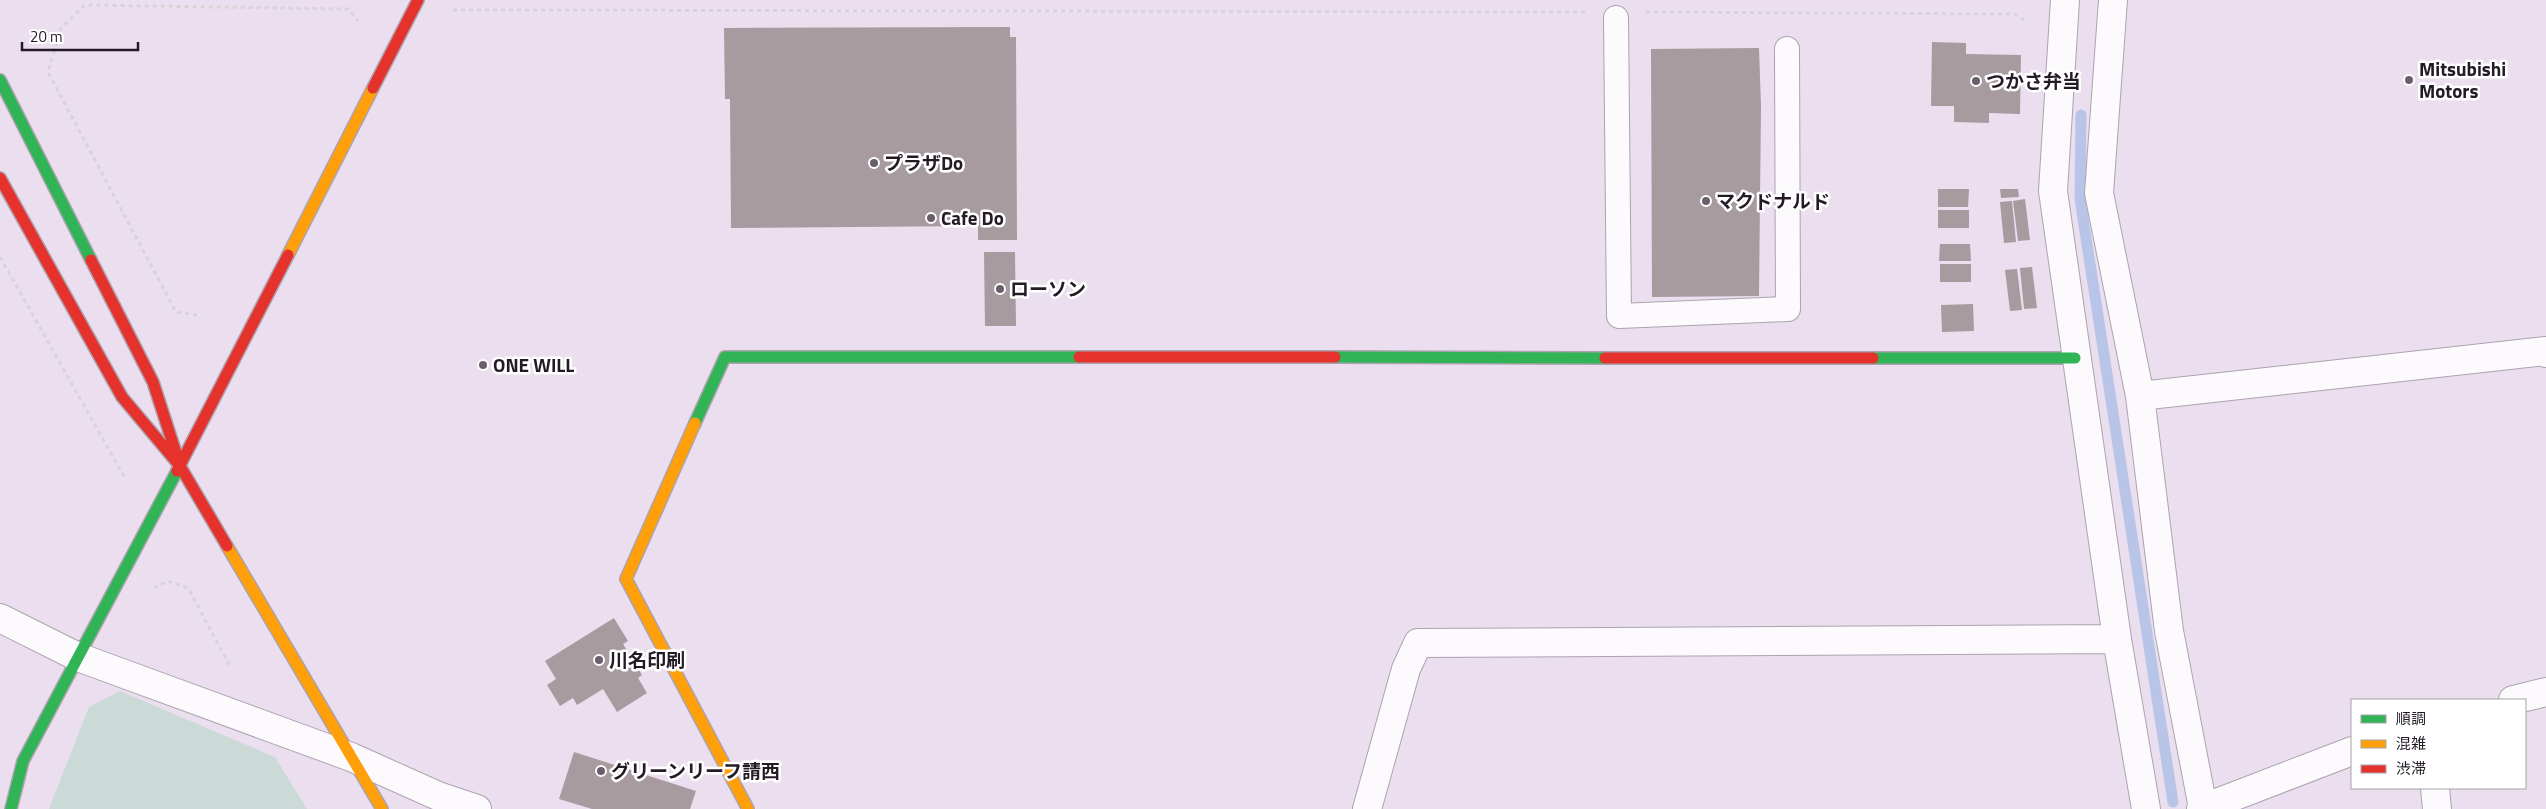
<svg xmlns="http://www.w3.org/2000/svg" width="2546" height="809" viewBox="0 0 2546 809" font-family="'Titillium Web','Noto Sans JP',sans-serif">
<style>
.green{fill:#cbdad6}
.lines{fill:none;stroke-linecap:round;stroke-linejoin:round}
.stream{stroke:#b8c4e8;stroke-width:11}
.building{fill:#a79ba0}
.lane-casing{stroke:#aca3af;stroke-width:26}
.street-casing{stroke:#aca3af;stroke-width:30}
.fast-casing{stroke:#aca3af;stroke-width:14}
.slow-casing{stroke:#aca3af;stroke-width:14}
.jam-casing{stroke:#aca3af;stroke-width:14}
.path{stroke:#d7d4d8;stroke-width:3;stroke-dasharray:4 4;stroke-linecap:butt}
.lane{stroke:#fcfafd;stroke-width:24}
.street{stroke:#fcfafd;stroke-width:28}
.fast{stroke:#30b455;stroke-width:11}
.slow{stroke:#ff9f0a;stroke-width:11}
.jam{stroke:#e5322d;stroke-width:11}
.poi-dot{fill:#695f6c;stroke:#fff;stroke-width:2}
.labels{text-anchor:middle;stroke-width:5;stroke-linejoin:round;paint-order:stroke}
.poi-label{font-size:19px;font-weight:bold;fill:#231a25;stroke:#fff;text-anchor:start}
</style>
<rect width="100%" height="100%" fill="#ebdeef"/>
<path class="green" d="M120,691L275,757L307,809H49L89,707Z"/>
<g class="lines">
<path class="stream" d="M2081,115L2080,199L2173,802"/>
</g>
<path class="building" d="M1010,27V37H1016L1017,240H978V226L731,228L730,99H725L724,28Z
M1932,42L1966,43V54L2021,55L2020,114L1989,113V123L1954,122V106H1931Z
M1759,48L1761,106L1759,296L1652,297L1651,49Z
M1938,189H1969L1968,207H1938Z
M2000,189H2018L2019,197L2001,198Z
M2025,199L2030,240L2018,241L2013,201Z
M2012,201L2016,242L2004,243L2000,202Z
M1938,210H1969V228H1938Z
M1940,244H1970L1971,261H1939Z
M984,252H1015L1016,326H985Z
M1940,264H1971V282H1940Z
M2032,267L2037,308L2024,309L2020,268Z
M2017,269L2022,310L2010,311L2005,270Z
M1973,304L1974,331L1942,332L1941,305Z
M614,618L628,641L623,644L642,675L638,678L647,693L617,712L603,689L577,705L573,698L560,706L547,685L556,679L545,661Z
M574,752L696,791L690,809H592L559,799Z"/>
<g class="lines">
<defs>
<path id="lane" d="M1616,18L1619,316L1788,309L1787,49"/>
<path id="street" d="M2065,0L2053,191L2117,639L2146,809
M2113,0L2099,193L2140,396L2169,631L2203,808
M2140,396L2546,351V353
M0,618L78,657L351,757L438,796L477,809
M2513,700L2546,692
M2435,788L2437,809
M1367,809L1406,669L1418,643L2117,639
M2201,809L2352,751"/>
<path id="fast" d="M0,80L91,260
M1335,357L1605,358
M1873,358H2075
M695,423L725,357H1079
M11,809L23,761L177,471"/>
<path id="slow" d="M288,255L373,88
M695,423L626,579L748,809
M227,546L382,809"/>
<path id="jam" d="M373,88L418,0
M0,178L122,397L180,466L227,546
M91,260L153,382L176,453
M1079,357H1335
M1605,358H1873
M177,471L288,255"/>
</defs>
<use href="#lane" class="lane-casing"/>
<use href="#street" class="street-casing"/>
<use href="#fast" class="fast-casing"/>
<use href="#slow" class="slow-casing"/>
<use href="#jam" class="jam-casing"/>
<path class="path" d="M453,10L1585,12
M1646,12L2014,14L2028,22
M0,257L125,478
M197,315L176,312L48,72L61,28L85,5L348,9L358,21
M154,588L168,581L188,588L231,668"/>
<use href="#lane" class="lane"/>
<use href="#street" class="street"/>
<use href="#fast" class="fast"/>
<use href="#slow" class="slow"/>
<use href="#jam" class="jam"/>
</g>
<g class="poi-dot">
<circle cx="2409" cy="80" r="5"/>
<circle cx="1976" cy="81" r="5"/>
<circle cx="874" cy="163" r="5"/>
<circle cx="1706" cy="201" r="5"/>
<circle cx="931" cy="218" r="5"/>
<circle cx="1000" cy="289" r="5"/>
<circle cx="483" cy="365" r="5"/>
<circle cx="599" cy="660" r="5"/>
<circle cx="601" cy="771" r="5"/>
</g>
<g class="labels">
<g class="poi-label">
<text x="2419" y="76">Mitsubishi<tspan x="2419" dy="22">Motors</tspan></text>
<text x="1986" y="88">つかさ弁当</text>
<text x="884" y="170">プラザDo</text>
<text x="1716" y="208">マクドナルド</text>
<text x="941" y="225">Cafe Do</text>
<text x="1010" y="296">ローソン</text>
<text x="493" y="372">ONE WILL</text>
<text x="609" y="667">川名印刷</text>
<text x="611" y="778">グリーンリーフ請西</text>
</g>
</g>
<rect x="2351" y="699" width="175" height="90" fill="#ffffff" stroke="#a7a3a8"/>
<rect x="2361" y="715" width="25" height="8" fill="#30b455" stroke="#a7a3a8"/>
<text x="2396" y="724" font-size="15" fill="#231a25">順調</text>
<rect x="2361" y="740" width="25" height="8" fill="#ff9f0a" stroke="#a7a3a8"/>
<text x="2396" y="749" font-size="15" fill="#231a25">混雑</text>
<rect x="2361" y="765" width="25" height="8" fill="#e5322d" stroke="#a7a3a8"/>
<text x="2396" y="774" font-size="15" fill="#231a25">渋滞</text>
<path d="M22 42v8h116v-8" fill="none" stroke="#231a25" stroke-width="2.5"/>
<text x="30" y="42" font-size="15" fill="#231a25" stroke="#ffffff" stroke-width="4" paint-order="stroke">20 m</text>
</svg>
